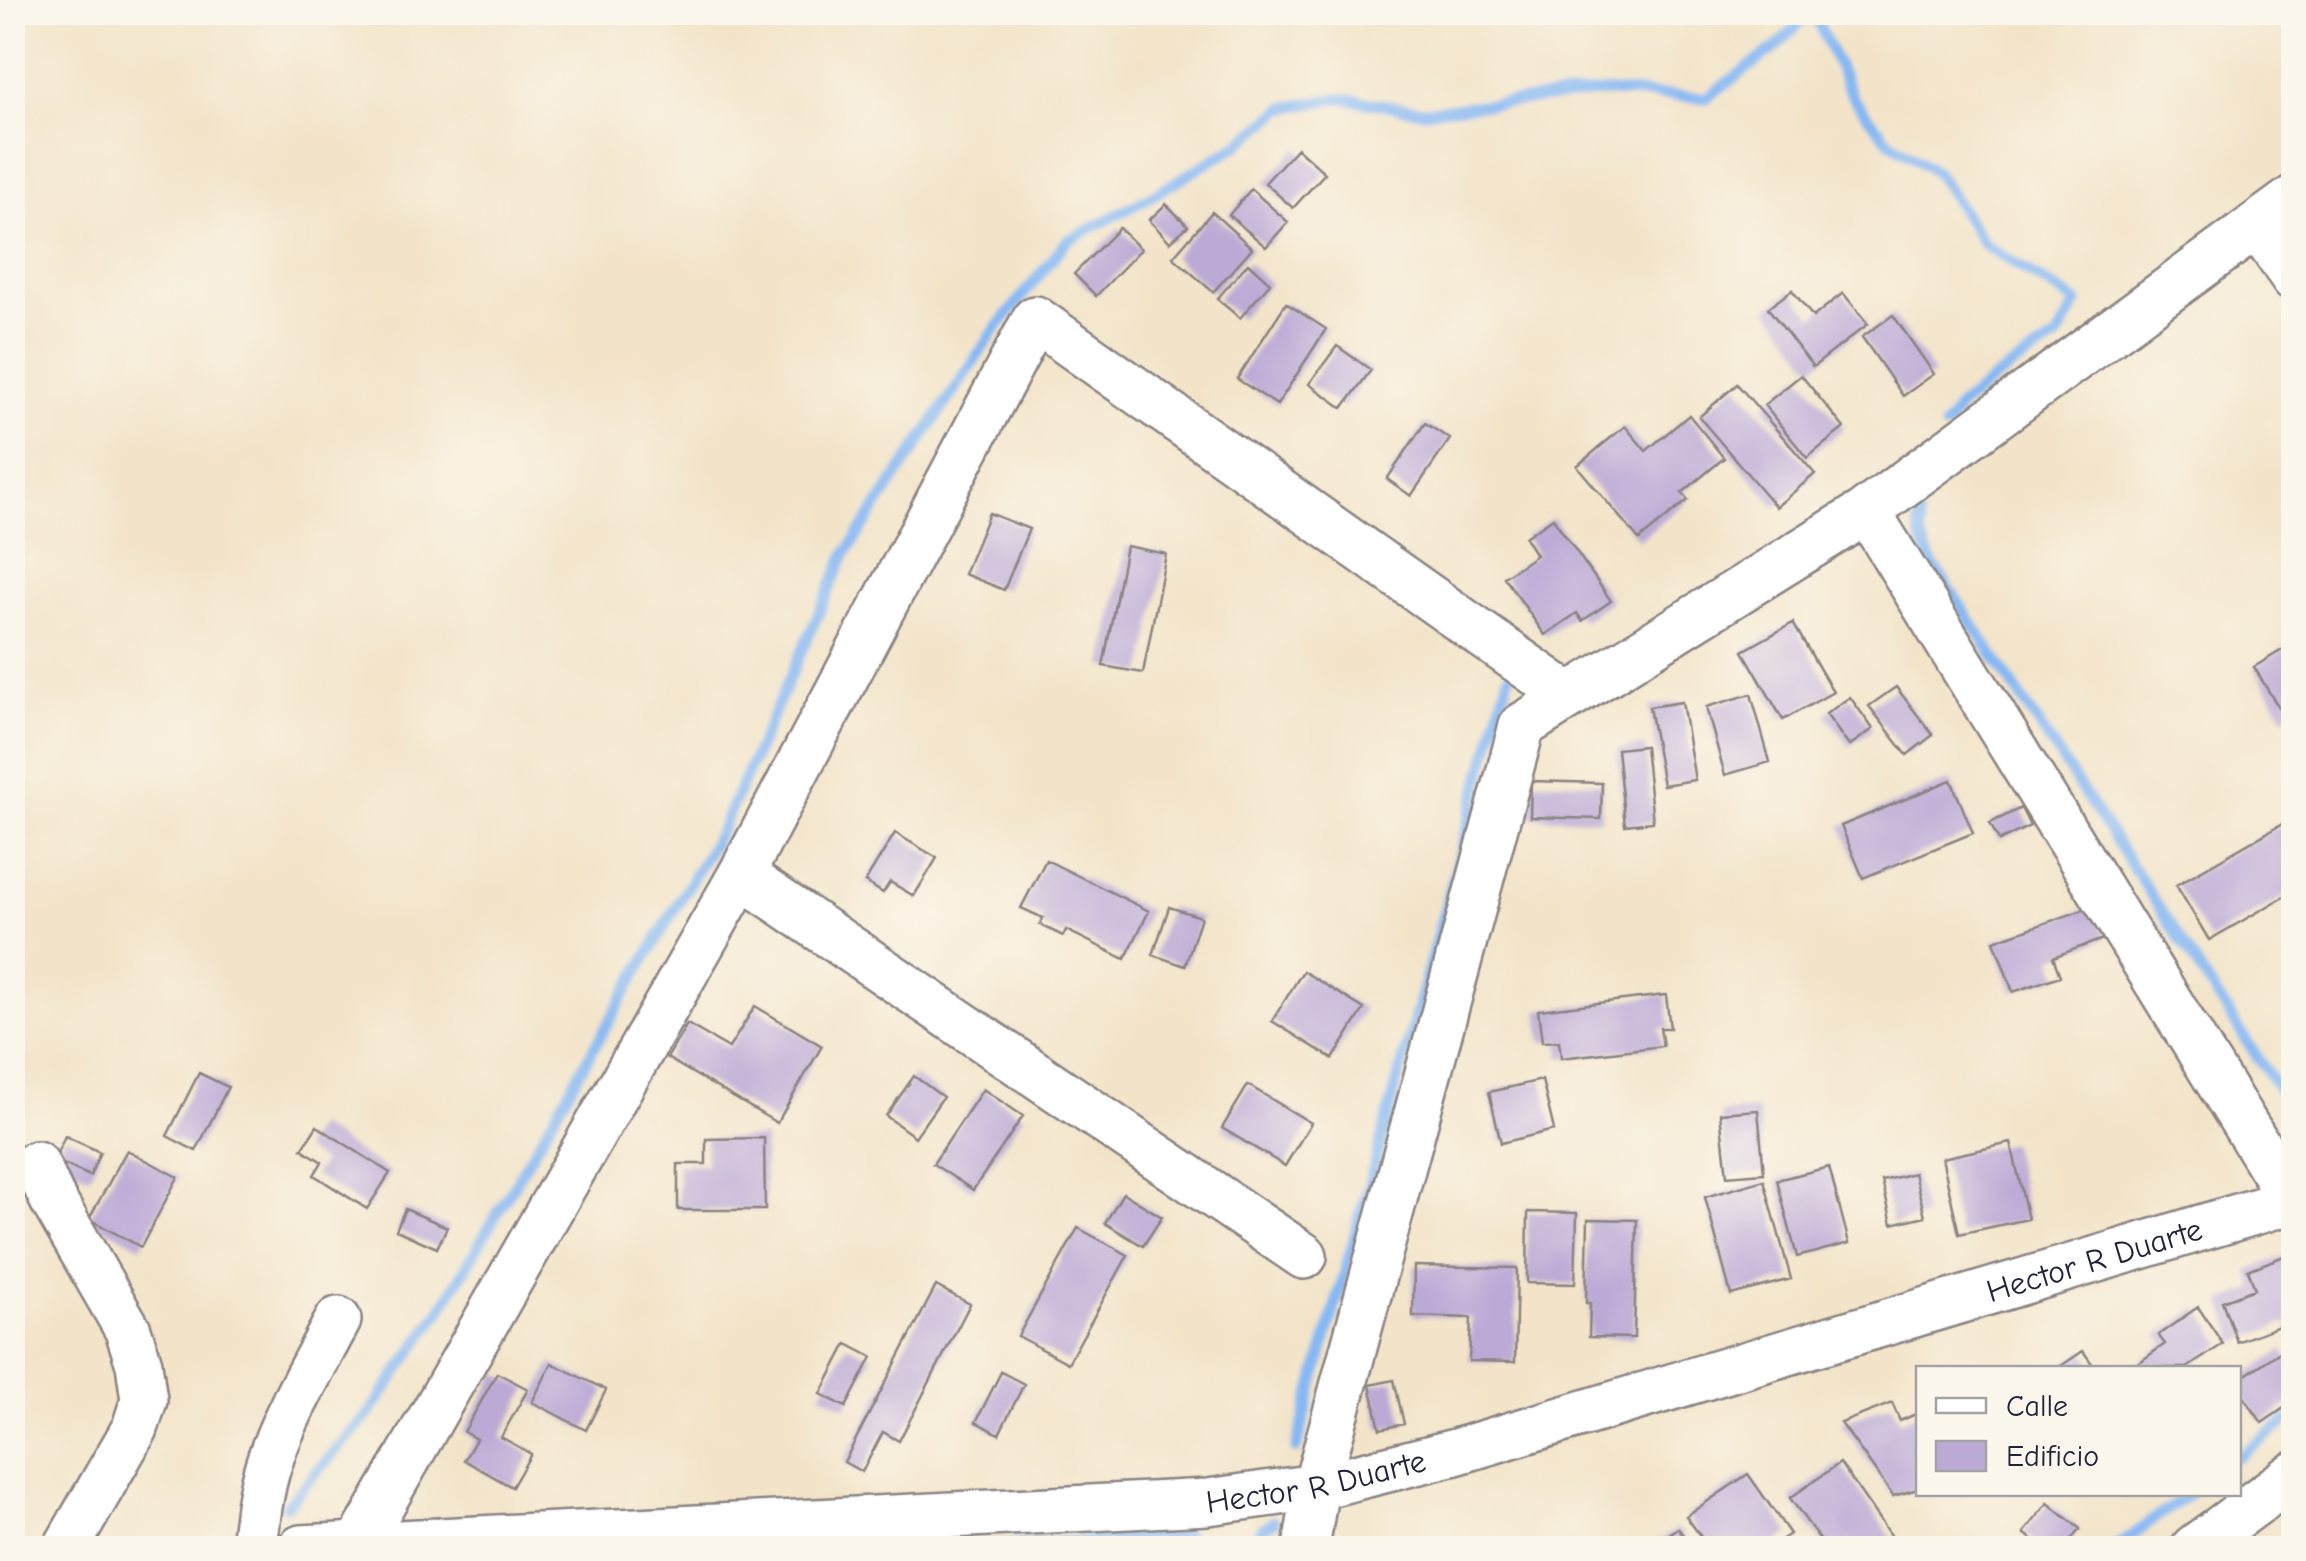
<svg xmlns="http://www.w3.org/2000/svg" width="2306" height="1561" viewBox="0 0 2306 1561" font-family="'Comic Neue',sans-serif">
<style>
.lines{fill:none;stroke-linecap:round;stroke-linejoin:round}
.stream{stroke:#86b8f3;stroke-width:11}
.building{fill:#bcaad6}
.minor-casing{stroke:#8a8382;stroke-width:50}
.minor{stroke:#fff;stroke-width:45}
.labels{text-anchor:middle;stroke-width:8;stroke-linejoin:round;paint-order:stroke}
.street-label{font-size:32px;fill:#22223b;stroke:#fbf7ec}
</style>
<rect width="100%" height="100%" fill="#fbf7ec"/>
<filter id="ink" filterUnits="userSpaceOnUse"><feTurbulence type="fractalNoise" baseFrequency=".01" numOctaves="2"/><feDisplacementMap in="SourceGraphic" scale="20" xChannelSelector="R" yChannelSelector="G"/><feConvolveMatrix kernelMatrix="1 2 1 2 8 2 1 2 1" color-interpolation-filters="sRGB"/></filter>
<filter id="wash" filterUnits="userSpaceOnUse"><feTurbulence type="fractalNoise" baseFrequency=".0048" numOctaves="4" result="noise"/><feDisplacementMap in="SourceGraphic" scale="40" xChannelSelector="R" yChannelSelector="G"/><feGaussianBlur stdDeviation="2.25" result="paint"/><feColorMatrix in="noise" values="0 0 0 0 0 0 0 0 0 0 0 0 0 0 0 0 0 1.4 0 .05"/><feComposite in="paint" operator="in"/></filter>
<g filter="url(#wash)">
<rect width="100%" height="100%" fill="#f3e4c9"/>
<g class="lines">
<path class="stream" d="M1813,12L1853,98L1887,139L1937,173L1984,244L2077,303L2057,338L1994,379L1959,407L1945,427
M1918,516L1921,537L1928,556L2294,1113
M1296,1449L1509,676
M2238,1457L2294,1416
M286,1506L369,1414L441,1310L722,828L845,555L992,334L1067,241L1148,198L1238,145L1284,108L1340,98L1422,111L1609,92L1706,98L1778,46L1810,12
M1260,1530L1274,1521
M964,1548L1187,1535
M2114,1548L2189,1494"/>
</g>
<g id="blocks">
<path class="building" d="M1297,148L1325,173L1293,208L1265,183Z
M1251,189L1288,222L1266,247L1229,215Z
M1166,204L1188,226L1170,242L1149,220Z
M1212,212L1252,248L1213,292L1173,257Z
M1119,228L1141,249L1096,296L1074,274Z
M1248,263L1270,283L1240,318L1217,299Z
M1792,290L1813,317L1843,293L1868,324L1813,367L1768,308Z
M1286,303L1326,329L1277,405L1237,379Z
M1893,315L1934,374L1903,396L1862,337Z
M1337,346L1371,370L1343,408L1309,384Z
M1801,375L1844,428L1807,458L1764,405Z
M1737,384L1815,474L1776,507L1699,417Z
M1689,415L1724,458L1682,493L1688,500L1639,540L1577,466L1625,426L1646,451Z
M1425,423L1450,439L1411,496L1387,479Z
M989,513L1029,529L1004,590L964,574Z
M1553,518L1611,601L1582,621L1577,613L1545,635L1504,577L1536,555L1525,537Z
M1126,546L1166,554L1143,673L1103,666Z
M1793,623L1833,692L1783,720L1743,651Z
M2294,643V712L2284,717L2254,667Z
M1896,687L1933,735L1907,755L1869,706Z
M1751,694L1770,762L1725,775L1706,707Z
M1850,697L1873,729L1849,746L1826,714Z
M1682,702L1695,780L1663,785L1649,707Z
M1645,746L1653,822L1625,825L1617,749Z
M1951,780L1973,833L1863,878L1841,826Z
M1531,781L1602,783L1601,819L1530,817Z
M2021,808L2030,826L1999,841L1990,823Z
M2286,822L2294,835V891L2209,940L2176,885Z
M895,833L937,858L914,896L890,882L883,893L865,882Z
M1046,860L1149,911L1125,959L1066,930L1063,936L1040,925L1043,918L1021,908Z
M2094,906L2106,938L2053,957L2060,976L2013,992L1994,941Z
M1169,907L1201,917L1185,966L1153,955Z
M1303,971L1364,1009L1333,1059L1272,1021Z
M1666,995L1670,1028H1660L1663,1046L1561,1058L1559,1041L1542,1042L1538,1010Z
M755,1006L822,1046L777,1123L667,1058L687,1024L729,1048Z
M199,1073L228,1087L196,1151L167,1136Z
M914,1076L943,1097L915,1137L886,1116Z
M1542,1080L1554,1130L1501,1143L1489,1092Z
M1248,1085L1311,1123L1285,1166L1222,1128Z
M983,1089L1023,1116L973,1190L933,1164Z
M1758,1110L1764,1173L1727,1176L1720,1113Z
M317,1126L390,1173L367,1209L314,1175L322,1162L302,1149Z
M65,1136L100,1152L90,1176L54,1160Z
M764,1138L765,1210H678V1164H706V1139Z
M2011,1143L2028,1219L1959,1234L1942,1158Z
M127,1150L178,1177L141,1247L89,1219Z
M1829,1167L1849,1243L1797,1257L1777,1180Z
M1914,1173L1925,1216L1892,1224L1882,1181Z
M1764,1180L1791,1279L1731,1295L1705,1197Z
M1123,1193L1162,1217L1143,1246L1105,1223Z
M405,1209L447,1227L437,1248L396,1230Z
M1528,1212L1577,1213L1575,1284L1527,1283Z
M1588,1219L1637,1220L1634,1338L1589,1337L1590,1303H1586Z
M1078,1228L1128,1255L1068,1363L1018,1336Z
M2294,1252V1338L2287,1323L2237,1342L2222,1301L2255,1289L2248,1270Z
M1414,1266L1517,1268L1515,1362L1469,1361L1471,1318L1413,1316Z
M936,1286L970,1304L899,1441L883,1432L862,1472L844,1462Z
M2198,1307L2223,1344L2187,1368H2140L2137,1364L2165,1344L2158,1335Z
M847,1344L872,1357L846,1407L821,1394Z
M2283,1350L2294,1366V1401L2262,1423L2238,1388V1380Z
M2083,1351L2095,1368H2058Z
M552,1363L606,1390L586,1430L532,1402Z
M1001,1372L1024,1384L999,1434L976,1422Z
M497,1373L528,1389L501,1437L531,1454L512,1487L464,1460L476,1439L464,1432Z
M1394,1380L1404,1424L1380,1429L1370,1385Z
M1892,1403L1900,1421L1918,1413V1489L1893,1496L1841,1423Z
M1840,1463L1899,1548H1826L1790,1498Z
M1748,1474L1790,1534L1769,1548H1709L1686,1516Z
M2048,1503L2080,1529L2064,1548H2043L2024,1533Z
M1678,1528L1692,1548H1649Z"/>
</g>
</g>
<g filter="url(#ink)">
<use href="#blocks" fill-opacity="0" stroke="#8a8382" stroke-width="2.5"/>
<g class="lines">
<defs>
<g id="minor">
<path d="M2257,225L2294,278"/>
<path d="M1867,511L2292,1201"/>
<path d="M741,875L1304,1256"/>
<path d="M36,1164L53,1200L128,1330L139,1364L144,1400L135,1428L66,1548"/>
<path d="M359,1544L741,875L1035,319L1569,696"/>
<path d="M254,1548C257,1519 260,1491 269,1463C285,1414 314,1365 338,1320"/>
<path id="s1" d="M301,1548L1208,1502L1316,1487L1455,1452L2294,1200"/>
<path d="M1306,1548L1316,1487L1522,726L1867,511L2294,198"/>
<path d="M2194,1548L2294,1475"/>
</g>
</defs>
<use href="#minor" class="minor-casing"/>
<use href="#minor" class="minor"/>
</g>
</g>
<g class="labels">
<g class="street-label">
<text dy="11" stroke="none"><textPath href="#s1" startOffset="1828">Hector R Duarte</textPath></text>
<text dy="11" stroke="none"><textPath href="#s1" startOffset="1018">Hector R Duarte</textPath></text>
</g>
</g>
<rect width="2306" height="1561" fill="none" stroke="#fbf7ec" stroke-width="50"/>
<rect x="1916" y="1366" width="325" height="130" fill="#fbf7ec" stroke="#a4a2a5" stroke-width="2.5"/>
<rect x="1936" y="1398" width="50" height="15" fill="#ffffff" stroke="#a4a2a5" stroke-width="2.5"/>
<text x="2006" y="1416" font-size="30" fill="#22223b">Calle</text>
<rect x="1936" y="1441" width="50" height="30" fill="#bcaad6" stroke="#a4a2a5" stroke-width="2.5"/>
<text x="2006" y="1466" font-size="30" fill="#22223b">Edificio</text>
</svg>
